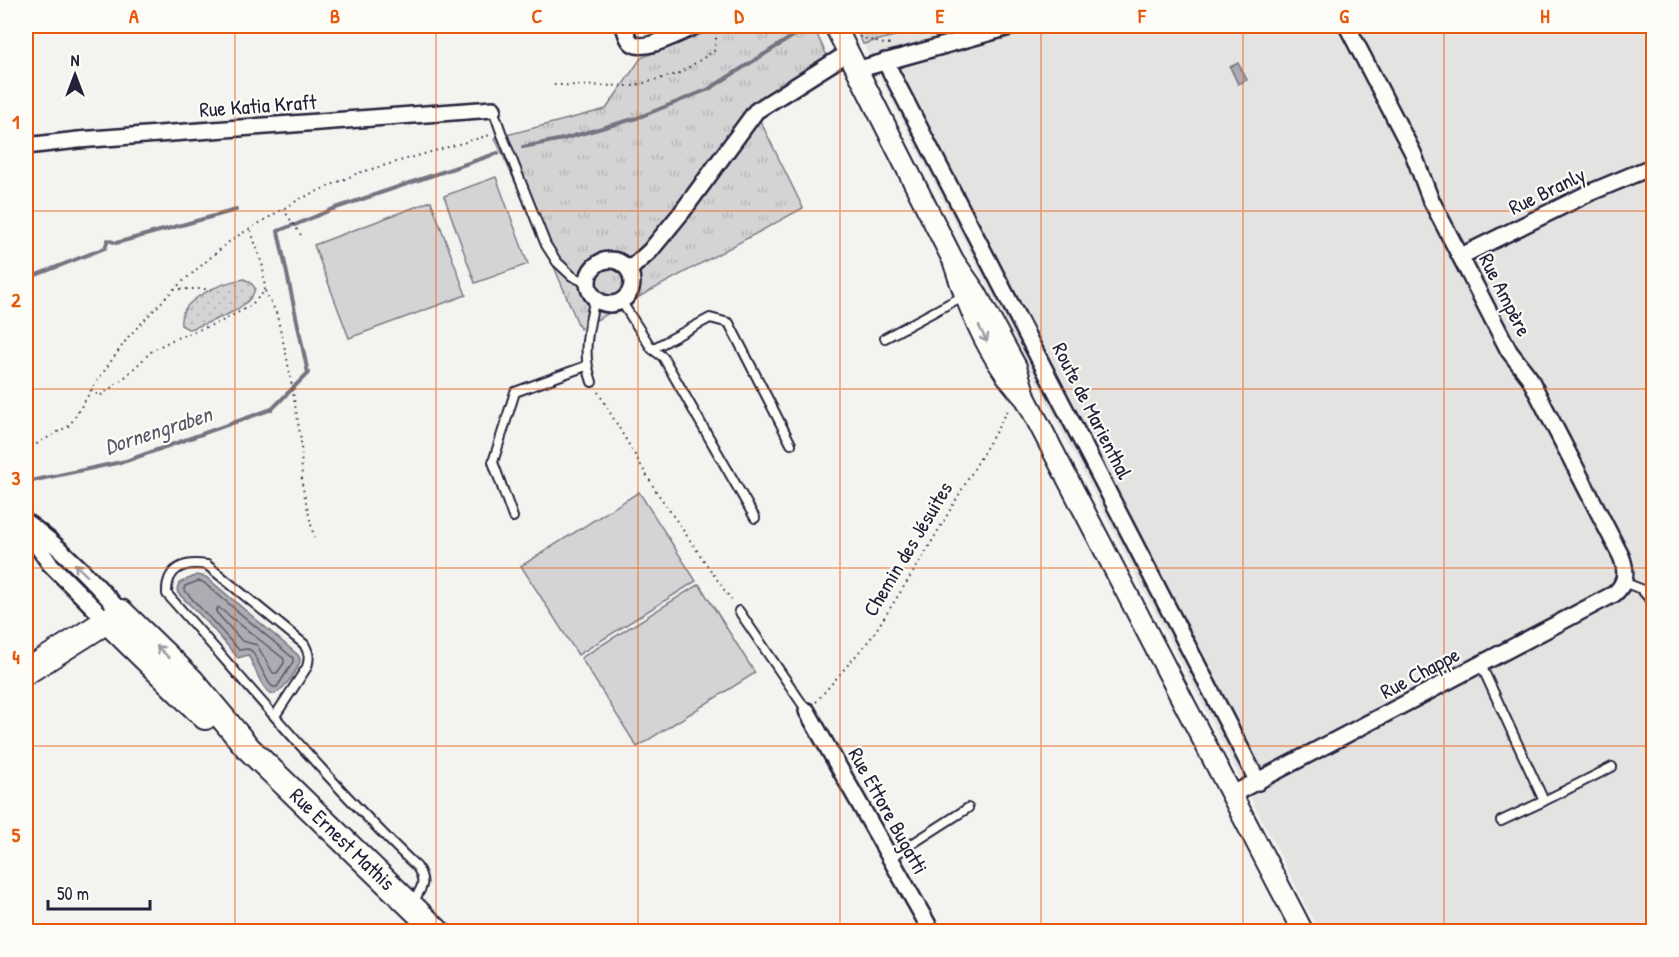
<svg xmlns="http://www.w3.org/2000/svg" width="1679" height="957" viewBox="0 0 1679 957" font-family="'Patrick Hand',sans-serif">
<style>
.built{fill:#e4e3e2}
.grass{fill:url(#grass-tufts);stroke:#7c7b88;stroke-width:1.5}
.park{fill:url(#park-dots);stroke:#7c7b88;stroke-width:1.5}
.pitch{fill:#d5d4d5;stroke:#7c7b88;stroke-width:1.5}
.water{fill:#acacb2;stroke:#757582;stroke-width:1.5}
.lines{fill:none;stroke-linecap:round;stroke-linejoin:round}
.shore{stroke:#59596b;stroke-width:1.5}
.stream{stroke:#757582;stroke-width:4}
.service-casing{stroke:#22223b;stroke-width:12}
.minor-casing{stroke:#22223b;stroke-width:20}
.tertiary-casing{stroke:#22223b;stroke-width:24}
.primary-casing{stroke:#22223b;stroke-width:28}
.path{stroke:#22223b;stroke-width:2;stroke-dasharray:1.5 4.5;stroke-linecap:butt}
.service{stroke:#fdfcf7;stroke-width:8}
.minor{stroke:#fdfcf7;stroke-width:15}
.tertiary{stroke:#fdfcf7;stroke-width:20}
.primary{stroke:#fdfcf7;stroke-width:24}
.oneway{stroke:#9a9aa2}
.grid{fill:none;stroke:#e8590c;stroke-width:1.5;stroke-opacity:0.55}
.labels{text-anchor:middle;stroke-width:4.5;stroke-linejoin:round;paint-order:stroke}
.street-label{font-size:21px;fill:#22223b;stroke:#fdfcf7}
.water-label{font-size:22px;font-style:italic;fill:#59596b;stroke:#fdfcf7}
.neatline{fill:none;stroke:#e8590c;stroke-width:2}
.grid-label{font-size:20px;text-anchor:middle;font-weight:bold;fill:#e8590c}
</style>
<defs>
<pattern id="grass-tufts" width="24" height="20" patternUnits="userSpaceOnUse" patternTransform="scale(1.5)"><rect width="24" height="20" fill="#d5d4d5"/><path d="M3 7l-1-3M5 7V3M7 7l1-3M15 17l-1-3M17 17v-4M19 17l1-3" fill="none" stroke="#b7b6b8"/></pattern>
<pattern id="park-dots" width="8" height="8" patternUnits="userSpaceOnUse" patternTransform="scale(1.5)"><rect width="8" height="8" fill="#d5d4d5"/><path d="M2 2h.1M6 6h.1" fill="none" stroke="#b7b6b8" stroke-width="1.8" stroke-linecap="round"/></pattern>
</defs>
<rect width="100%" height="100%" fill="#f4f3ef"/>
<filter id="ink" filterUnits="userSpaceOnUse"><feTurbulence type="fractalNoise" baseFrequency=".0167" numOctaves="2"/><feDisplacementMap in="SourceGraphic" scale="12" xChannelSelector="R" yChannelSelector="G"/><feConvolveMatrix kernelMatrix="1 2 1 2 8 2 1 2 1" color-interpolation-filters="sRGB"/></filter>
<g filter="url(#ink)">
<path class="built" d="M932,26H1653V931H1319L863,44Z"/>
<path class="grass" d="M718,26H813L827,56L752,104L803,208L580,329L555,269L495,138L606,109L641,58Z
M855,26H932L863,44Z"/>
<path class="park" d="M244,279L250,282L255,288C252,309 211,321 194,328L188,329L181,325C177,299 224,282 244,279Z"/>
<path class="pitch" d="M496,177L528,264L475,283L444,196Z
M431,201L466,295L349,338L314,245Z
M639,492L696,581L578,655L521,566Z
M699,584L755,673L637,747L581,658Z"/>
<path class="water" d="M1238,63L1247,80L1238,84L1230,67Z
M197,575L206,577L298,655C300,659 301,660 299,664C296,672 279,698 270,693C260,686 254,665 248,655L238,658L207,622L178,593L177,589L179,583Z"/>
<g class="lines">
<path class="shore" d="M198,581L203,582L293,658V662L277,687H273L269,683L252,651L248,649L239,650L184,590L185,586Z
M218,607L284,659V663L277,673H273L257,645L242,641L216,612Z"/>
<path class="stream" d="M523,147L563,139L637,118L709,89L809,26
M295,225L333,209L498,153
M26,279L105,248L108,240L116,243L236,210
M293,388L308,373L278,231L293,225
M26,482L126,461L272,409L292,389"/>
<defs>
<path id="service" d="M493,109L501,132L546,245L557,262L572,276L588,284
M621,301L652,349L663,357L755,518
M885,338L965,295
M652,349L710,318L729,323L791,444
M592,382C581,351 589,328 595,297
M513,517L493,462L515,392L586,366
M1623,582L1641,589L1654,604
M739,611L807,711
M1481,665L1544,801L1612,767
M275,716L307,667C310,657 309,653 304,644L207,565C184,561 166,568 167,594C249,686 328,782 417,867C427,883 422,888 412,903
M1501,821L1544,801
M890,858L968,808"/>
<path id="minor" d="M624,26C626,32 627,39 632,43C644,53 683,31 696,26
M885,61L1258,782
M856,70L1013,26
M26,146L78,140L493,109
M1461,256L1589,193L1654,166
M588 282a22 22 0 1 1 44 0a22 22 0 1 1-44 0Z
M629,270L650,251L682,212L756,111L848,53
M26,522C61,547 92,580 121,612
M26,530L50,564L108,622
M807,711L932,932
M1231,795L1614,594C1627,583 1627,571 1621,556L1529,377L1509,351L1473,281L1430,198L1413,153L1347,26"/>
<path id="tertiary" d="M835,26L953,260L976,293L1016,367L1026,399C1018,390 1009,380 1003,370C980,337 965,298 953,260
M1026,399L1303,932"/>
<g id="primary">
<path d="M108,622L205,717"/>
<path id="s1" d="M26,672L121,612L191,680L248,748L438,932"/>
</g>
</defs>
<use href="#service" class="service-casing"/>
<use href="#minor" class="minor-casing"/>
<use href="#tertiary" class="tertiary-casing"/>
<use href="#primary" class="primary-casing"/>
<path class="path" d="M859,37L884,44H894
M554,85L633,86L680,73L714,51L718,26
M283,209L303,238
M174,289H211
M265,291L276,312L287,358L301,440L302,484L315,542
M91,390L100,396L124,378L153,350L174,339L220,322L250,306L265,291L263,267L250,228
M598,392L656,491L734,604
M26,450L70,425L95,384L129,336L174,289L231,240L298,200L358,173L490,135
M816,702L871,638L921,560L1010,407"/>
<use href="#service" class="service"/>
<use href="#minor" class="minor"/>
<use href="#tertiary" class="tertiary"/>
<use href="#primary" class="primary"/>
</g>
<defs><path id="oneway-shaft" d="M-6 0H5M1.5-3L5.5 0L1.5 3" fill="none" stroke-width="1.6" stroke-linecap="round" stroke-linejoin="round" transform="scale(1.5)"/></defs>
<g class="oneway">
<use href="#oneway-shaft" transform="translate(983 334) rotate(63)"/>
<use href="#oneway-shaft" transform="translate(81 570) rotate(-136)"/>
<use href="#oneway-shaft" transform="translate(163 652) rotate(-136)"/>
</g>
</g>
<path class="grid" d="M235,26V932M436,26V932M638,26V932M840,26V932M1041,26V932M1243,26V932M1444,26V932M26,211H1654M26,389H1654M26,568H1654M26,746H1654"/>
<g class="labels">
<g class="street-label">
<text transform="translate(258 106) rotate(-4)" y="7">Rue Katia Kraft</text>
<text transform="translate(1547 191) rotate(-26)" y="7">Rue Branly</text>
<text transform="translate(1505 295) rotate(63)" y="7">Rue Ampère</text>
<text transform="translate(1092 411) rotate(63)" y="7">Route de Marienthal</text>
<text transform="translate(908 549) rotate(-59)" y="7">Chemin des Jésuites</text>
<text transform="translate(1420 673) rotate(-28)" y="7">Rue Chappe</text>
<text transform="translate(888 811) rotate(61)" y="7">Rue Ettore Bugatti</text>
<text dy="7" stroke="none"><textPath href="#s1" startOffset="430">Rue Ernest Mathis</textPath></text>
</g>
<g class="water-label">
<text transform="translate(158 430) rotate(-18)" y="8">Dornengraben</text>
</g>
</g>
<rect width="1679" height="957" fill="none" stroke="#fdfcf7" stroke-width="66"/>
<g transform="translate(75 75)" stroke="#fdfcf7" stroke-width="4.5" paint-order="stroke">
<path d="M0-4.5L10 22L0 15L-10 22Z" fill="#22223b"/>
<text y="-9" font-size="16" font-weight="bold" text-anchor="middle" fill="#22223b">N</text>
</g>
<path d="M48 900v9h102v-9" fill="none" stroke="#22223b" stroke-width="3"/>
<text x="57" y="900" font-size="18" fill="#22223b" stroke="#fdfcf7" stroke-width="4.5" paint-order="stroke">50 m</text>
<rect x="33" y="33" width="1613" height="891" class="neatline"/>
<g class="grid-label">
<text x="134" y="23">A</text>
<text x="335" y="23">B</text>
<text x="537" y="23">C</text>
<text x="739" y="23">D</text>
<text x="940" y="23">E</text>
<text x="1142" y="23">F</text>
<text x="1344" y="23">G</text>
<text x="1545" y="23">H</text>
<text x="16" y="129">1</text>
<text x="16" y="307">2</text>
<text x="16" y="485">3</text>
<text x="16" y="664">4</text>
<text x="16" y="842">5</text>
</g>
</svg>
